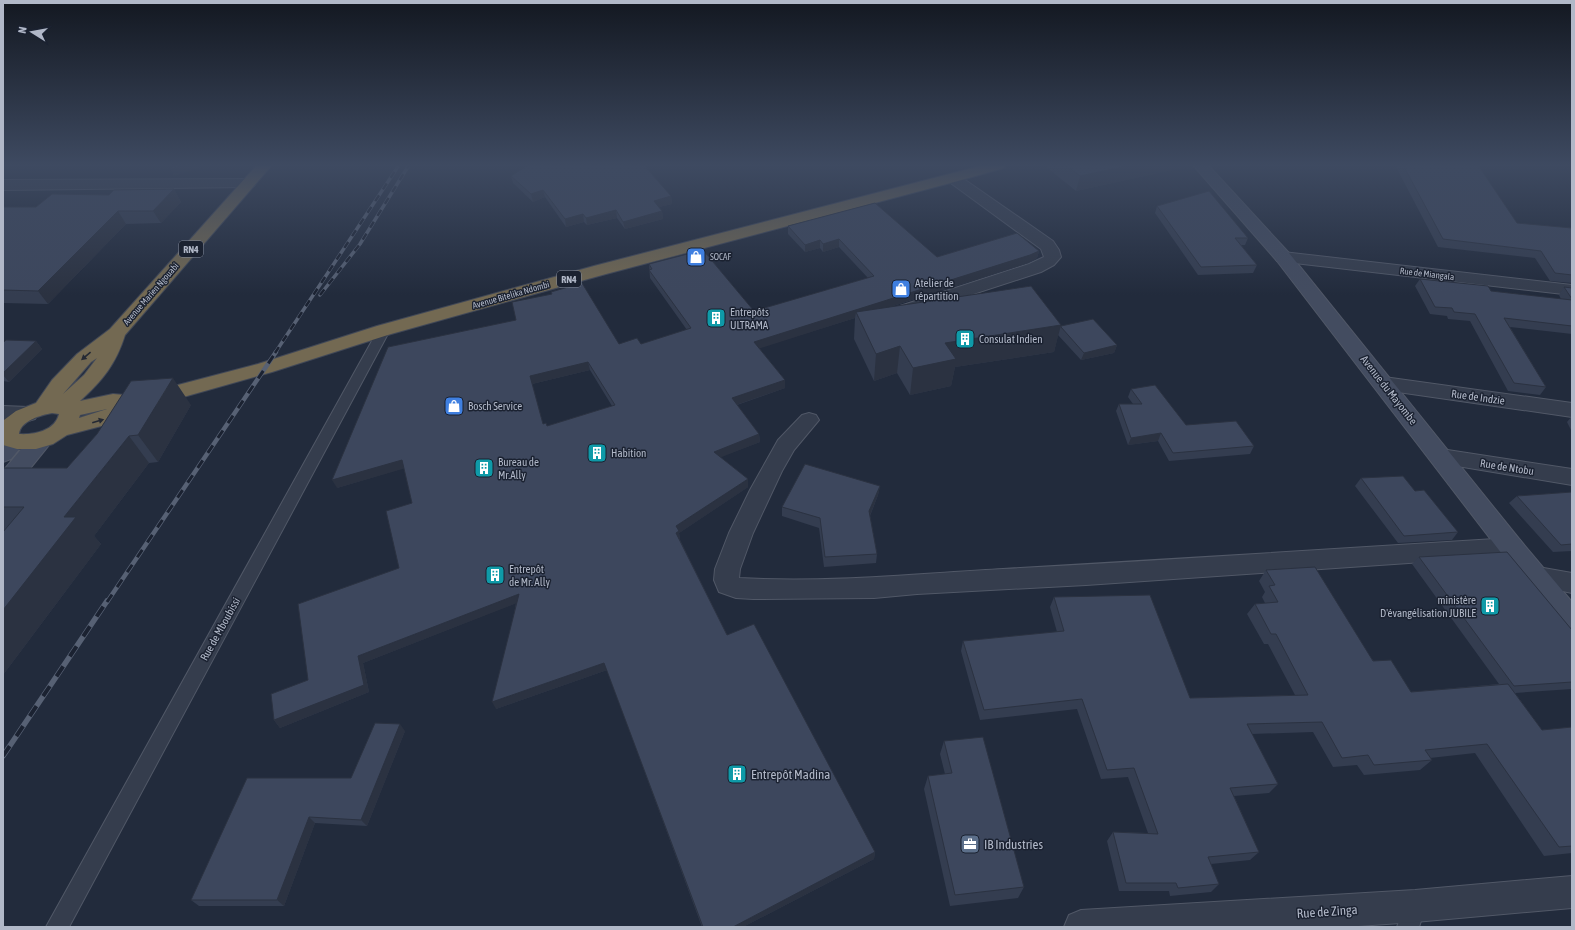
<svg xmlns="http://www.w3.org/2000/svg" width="1575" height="930" viewBox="0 0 1575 930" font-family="'Asap Condensed',sans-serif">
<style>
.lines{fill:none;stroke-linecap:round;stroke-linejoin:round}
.lane-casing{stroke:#515867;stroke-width:2}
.street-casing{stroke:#515867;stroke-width:2}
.secondary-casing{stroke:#515867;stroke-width:2}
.highway-casing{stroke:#414857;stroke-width:2}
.lane{fill:#353d4d;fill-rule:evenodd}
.street{fill:#353d4d;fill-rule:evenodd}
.secondary{fill:#434c60;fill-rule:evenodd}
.highway{fill:#736952;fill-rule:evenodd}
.rail-far2-casing{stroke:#576174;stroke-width:3.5}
.rail-far1-casing{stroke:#576174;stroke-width:4.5}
.rail-casing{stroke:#576174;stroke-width:5.5}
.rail-far2{stroke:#1b2231;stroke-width:2.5;stroke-dasharray:7;stroke-linecap:butt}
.rail-far1{stroke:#1b2231;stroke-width:3;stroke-dasharray:9;stroke-linecap:butt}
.rail{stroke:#1b2231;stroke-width:4;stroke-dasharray:12;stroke-linecap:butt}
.wall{fill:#343d50;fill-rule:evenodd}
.shaded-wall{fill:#2b3241}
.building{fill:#3d475d;stroke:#2b3241;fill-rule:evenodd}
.oneway{fill:#242934}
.labels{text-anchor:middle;stroke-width:3;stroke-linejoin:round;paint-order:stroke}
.far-poi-label{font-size:9px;fill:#b1b8c8;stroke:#1b2231;text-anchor:start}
.far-street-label{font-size:9px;fill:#b1b8c8;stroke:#1b2231}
.shield{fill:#1b2231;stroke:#848b9b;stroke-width:1}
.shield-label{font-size:10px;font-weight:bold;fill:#b1b8c8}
.poi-label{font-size:11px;fill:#b1b8c8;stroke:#1b2231;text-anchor:start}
.street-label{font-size:11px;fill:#b1b8c8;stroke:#1b2231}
.near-poi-label{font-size:13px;fill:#b1b8c8;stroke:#1b2231;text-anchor:start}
.near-street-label{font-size:13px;fill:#b1b8c8;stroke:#1b2231}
</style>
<rect width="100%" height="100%" fill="#222b3c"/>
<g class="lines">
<defs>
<path id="lane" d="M384,326L388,327L390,330L69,927H46L378,330L380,327Z
M1415,895L1423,898L1426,906L1419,927H1397L1407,898Z"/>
<path id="street" d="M953,174L958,175L1053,241L1059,250L1061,257L1054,265L1041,272L912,314L906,315L900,314L897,310L900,306L1029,264L1044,257L1041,249L948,181L946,178L948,175Z
M249,179L254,180L256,183L254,186L249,187L3,190V180Z
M1283,252L1572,285V295L1277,261L1275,257L1277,253Z
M1384,377L1572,403V417L1377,389L1374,384L1377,379Z
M3,406L28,407L35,409L38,414L35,419L28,421L3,420Z
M809,413L816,415L819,420L794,450L782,471L753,533L740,569L739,578C827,583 915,574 1003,569C1172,560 1342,548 1511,538L1520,540L1523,547L1520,554L1511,556L1086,585L917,594L874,598L753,599L736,598L719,592L714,580L715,569L729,533L750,490L778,440L802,415Z
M1441,449L1572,469V485L1433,462L1430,457L1433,452Z
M1538,567L1572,573V593L1529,584L1526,577L1529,570Z
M1572,876V908L1415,922L1344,927H1064L1069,915L1081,910L1415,890Z"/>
<path id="secondary" d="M1193,165H1208L1289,253L1520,540L1572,602V631L1563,628L1502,554L1277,261Z
M41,433L49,435L52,440L49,445L11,492L3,494V471L33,435Z
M14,434L22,437L25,442L11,459L3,462V440L6,437Z"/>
<path id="highway" d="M257,165H272L125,335C116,364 102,381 80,401L113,394L136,396L258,364L377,326L594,266L984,165H1006L1004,168L958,181L606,274L391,334L272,372L148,407L113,423L67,435L53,444L36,449H17L3,445L4,420L16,411L36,403L52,380L77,354L110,329ZM97,358L84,375L63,394L91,362ZM107,409L79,418L80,415ZM52,413L59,414C55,431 34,435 19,434C20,421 41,415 52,413Z"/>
</defs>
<use href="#lane" class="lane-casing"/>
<use href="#street" class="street-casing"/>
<use href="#secondary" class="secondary-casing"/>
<use href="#highway" class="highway-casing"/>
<use href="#lane" class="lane"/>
<use href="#street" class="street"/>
<use href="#secondary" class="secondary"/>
<use href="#highway" class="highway"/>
<defs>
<path id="rail-far2" d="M320,295L360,244L409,165
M275,353L399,165"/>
<path id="rail-far1" d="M107,602L276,352"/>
<path id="rail" d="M3,756L107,601"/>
</defs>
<use href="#rail-far2" class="rail-far2-casing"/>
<use href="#rail-far1" class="rail-far1-casing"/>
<use href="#rail" class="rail-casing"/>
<use href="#rail-far2" class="rail-far2"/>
<use href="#rail-far1" class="rail-far1"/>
<use href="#rail" class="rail"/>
</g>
<path class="wall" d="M1045,165H1182L1181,168L1076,191L1045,166Z
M1395,165H1478L1517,223L1572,228V283L1550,281L1535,258L1438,247Z
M511,176L671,196L672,204L659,207L662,211L663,219L625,229L617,218L587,225L584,222L566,227L545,197L533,202L513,183Z
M174,189L181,202L161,223L126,224L48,304L3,303V207H36L109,195Z
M1157,206L1248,238L1245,245H1241L1257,265L1253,273L1198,275L1155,213Z
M788,226L937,257L1039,251L1037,258L1028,263L887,308L1061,326L1117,345L1114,353L1081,360L1058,335L1054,352L955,367L951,386L910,395L897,373L874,381L854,339L855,318L759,348L785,380V388L737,405L759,434L760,442L720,457L748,479V487L679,533L680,539V540L727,635L875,852L874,859L743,927H702L607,670L496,709L516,603L363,663L369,692L280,728L274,720L308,680L399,568L412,503L404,468L337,488L516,320L551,294V292L619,344H641L687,330L650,278L649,264L754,311L868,278L839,247L823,252L820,248L805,252L788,234ZM590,370L612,406L547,426L543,424L532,384Z
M1420,279L1491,291L1561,299L1559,295L1564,287L1572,288V334L1510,327L1546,387L1540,395L1508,391L1470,321L1448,319L1447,316L1430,314L1415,286Z
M36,341L42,349L9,382L3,381V343Z
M1131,389L1186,425L1254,446L1250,454L1169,461L1158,441L1128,445L1116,411L1119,404H1133L1128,397Z
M191,405L158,462L149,463L94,536L101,544L3,675V468H67L97,434Z
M1572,416V432L1567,422Z
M1361,478L1415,491L1458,532L1452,540L1398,543L1355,486Z
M880,486L878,495L870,516L877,554L876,563L824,567L819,528L782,516V507Z
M1572,492V551L1553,552L1509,503L1517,496Z
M1419,557L1572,630V689L1515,693L1542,730L1572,727V853L1544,856L1475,753L1430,758L1432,760L1420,770L1364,775L1357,765L1333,767L1313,732L1252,734L1278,784L1269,793L1234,796L1259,852L1250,860L1211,864L1219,884L1211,892L1170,896L1169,891H1119L1107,841L1113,832L1148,833L1128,777L1101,779L1077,709L980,720L961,651L963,641L1057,632L1050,607L1054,597L1190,698L1295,695L1268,644H1264L1247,614L1255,604L1265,603L1262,597L1265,592L1259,581L1266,570L1411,692L1499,684L1412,564Z
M405,731L367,826L315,823L284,906H199L191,900L351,778Z
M944,741L1024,887L1018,898L950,906L924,789L928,776L945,774L940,754Z"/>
<path class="shaded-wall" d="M184,165H209L174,176L170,169Z
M1131,165H1182L1181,168L1076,191L1080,176Z
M174,189L181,202L161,223L153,211Z
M543,190L545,197L533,202L531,194Z
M671,196L672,204L655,208L654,201Z
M616,210L617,218L587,225L586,218Z
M118,211L126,224L48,304L38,291Z
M662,211L663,219L625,229L623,222Z
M583,214L584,222L566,227L565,219Z
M839,239V247L823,252V244Z
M820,240V248L805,252V245Z
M1039,251L1037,258L1028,263L858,317L856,312L855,318L755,350L754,342Z
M1061,325L1054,352L955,367L951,386L910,395L913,368L945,343Z
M36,341L42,349L9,382L3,375V373Z
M1117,345L1114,353L1081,360L1084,353Z
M900,346L897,373L874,381L876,354Z
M588,362L590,370L532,384L530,376Z
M173,378L191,405L158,462L138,435Z
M785,380V388L733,406L732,398Z
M1161,433L1158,441L1128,445L1131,438Z
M759,434L760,442L714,460V452Z
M129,436L149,463L94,536L101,544L3,675V610L64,517Z
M402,460L406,468L337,488L332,480Z
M748,479V487L679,533L680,539L677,540L676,533V526Z
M880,486L878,495L868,520L869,511Z
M519,594L522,601L363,663L369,692L280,728L274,720L358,656Z
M604,663L607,670L496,709L492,702Z
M400,724L405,731L367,826L361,820Z
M309,817L315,823L284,906L277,900Z
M875,852L874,859L743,927H733Z"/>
<path class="building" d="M176,165H184L170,169Z
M528,165H644L671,196L654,201L662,211L623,222L616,210L586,218L583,214L565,219L543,190L531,194L511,176Z
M1065,165H1131L1080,176Z
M1403,165H1478L1517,223L1572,228V275L1555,273L1541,251L1443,239Z
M174,189L153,211H118L38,291L3,290V207H36L52,194L109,195L114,190Z
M1209,191L1248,238H1235L1257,265L1201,267L1157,206Z
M875,203L937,257L1017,233L1039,251L1030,255L754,342L785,380L732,398L759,434L714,452L748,479L676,526L679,531L676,533L727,635L754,624L875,852L733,927H703L604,663L492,702L519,594L358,656L364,685L274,720L271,694L308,680L298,604L399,568L386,511L412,503L402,460L332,480L388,347L516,320L512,302L552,294L551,292L582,283L619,344L637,338L641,344L691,328L649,270L652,269L649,264L703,250L754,311L874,276L839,239L823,244L820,240L805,245L788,226ZM588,362L615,405L547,426L546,423L543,424L530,376Z
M1420,279L1488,286L1491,291L1572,300V326L1504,318L1546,387L1514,383L1475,314L1454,312L1452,308L1435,307Z
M1031,286L1061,325L945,343L956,359L913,368L900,346L876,354L856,312Z
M1564,287L1572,288V299Z
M1093,319L1117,345L1084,353L1061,327V326Z
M6,340L36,341L3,373V343Z
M173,378L138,435L129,436L64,517H76L3,610V532L24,507H3V468H67L97,434L131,381Z
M1155,385L1186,425L1236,421L1254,446L1173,453L1161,433L1131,438L1119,404H1142L1131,389Z
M805,464L880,486L869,511L877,554L825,557L820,518L782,507Z
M1403,476L1415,491L1424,490L1458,532L1404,536L1361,478Z
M1572,492V544L1561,545L1517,496Z
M1507,552L1572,630V682L1514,686L1419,557Z
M1315,567L1373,661L1391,660L1411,692L1508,684L1542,730L1572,727V846L1559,847L1487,744L1425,750L1432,760L1374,765L1368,755L1342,758L1322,722L1247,724L1278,784L1230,788L1259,852L1208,857L1219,884L1178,888L1176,883H1126L1113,832L1158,834L1134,768L1107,770L1082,699L984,710L963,641L1064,631L1054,597L1150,595L1190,698L1308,695L1276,634H1271L1255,604L1278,602L1269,586L1275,585L1266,570Z
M375,723L400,724L361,820L309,817L277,900H191L247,778H351Z
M983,737L1024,887L955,895L928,776L952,773L944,741Z"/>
<defs><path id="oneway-solid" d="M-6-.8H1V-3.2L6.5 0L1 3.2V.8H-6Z"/></defs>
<g class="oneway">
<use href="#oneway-solid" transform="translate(86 356) rotate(140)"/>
<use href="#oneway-solid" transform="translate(98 421) rotate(-16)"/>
</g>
<linearGradient id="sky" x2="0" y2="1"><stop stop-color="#131821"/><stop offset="0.56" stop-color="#3e4a61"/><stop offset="1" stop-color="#3e4a61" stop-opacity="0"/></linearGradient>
<rect width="1575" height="295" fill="url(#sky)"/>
<defs>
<symbol id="shop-square" viewBox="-11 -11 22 22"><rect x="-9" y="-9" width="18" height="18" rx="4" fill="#3f7fe0" stroke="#1b2231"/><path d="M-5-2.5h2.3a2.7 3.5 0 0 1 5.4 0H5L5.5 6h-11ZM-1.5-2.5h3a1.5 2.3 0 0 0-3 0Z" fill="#fff"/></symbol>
<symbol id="building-square" viewBox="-11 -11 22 22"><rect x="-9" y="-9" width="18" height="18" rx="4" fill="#0f9aa8" stroke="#1b2231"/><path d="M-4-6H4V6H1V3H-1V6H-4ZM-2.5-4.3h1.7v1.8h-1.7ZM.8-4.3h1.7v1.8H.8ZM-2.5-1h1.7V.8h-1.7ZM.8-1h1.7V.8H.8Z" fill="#fff"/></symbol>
<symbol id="office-square" viewBox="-11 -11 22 22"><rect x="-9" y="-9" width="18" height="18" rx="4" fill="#5c6f8a" stroke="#1b2231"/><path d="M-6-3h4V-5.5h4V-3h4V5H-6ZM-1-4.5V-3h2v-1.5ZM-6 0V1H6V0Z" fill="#fff"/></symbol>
</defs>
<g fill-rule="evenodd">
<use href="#shop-square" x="685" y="246" width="22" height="22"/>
<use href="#shop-square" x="890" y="278" width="22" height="22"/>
<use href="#building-square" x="705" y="307" width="22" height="22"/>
<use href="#building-square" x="954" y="328" width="22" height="22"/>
<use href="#shop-square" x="443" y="395" width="22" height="22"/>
<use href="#building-square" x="586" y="442" width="22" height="22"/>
<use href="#building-square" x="473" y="457" width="22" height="22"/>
<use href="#building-square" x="484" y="564" width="22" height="22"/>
<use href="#building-square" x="1479" y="595" width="22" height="22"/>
<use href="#building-square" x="726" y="763" width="22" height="22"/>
<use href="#office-square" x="959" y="833" width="22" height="22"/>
</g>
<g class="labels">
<g class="far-poi-label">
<text x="710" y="260">SOCAF</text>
</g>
<g class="far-street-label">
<text transform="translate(1427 274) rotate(7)" y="3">Rue de Miangala</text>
<text transform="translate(151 294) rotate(-49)" y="3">Avenue Marien Ngouabi</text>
<text transform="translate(511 295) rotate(-16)" y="3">Avenue Bitelika Ndombi</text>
</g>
<g class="shield">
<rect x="179" y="241" width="24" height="16" rx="3"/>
<rect x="557" y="271" width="24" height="16" rx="3"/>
</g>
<g class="shield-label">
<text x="191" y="253">RN4</text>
<text x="569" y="283">RN4</text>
</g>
<g class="poi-label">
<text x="915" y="287">Atelier de<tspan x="915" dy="13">répartition</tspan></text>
<text x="730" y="316">Entrepôts<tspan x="730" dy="13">ULTRAMA</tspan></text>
<text x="979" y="343">Consulat Indien</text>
<text x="468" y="410">Bosch Service</text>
<text x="611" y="457">Habition</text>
<text x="498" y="466">Bureau de<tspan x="498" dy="13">Mr.Ally</tspan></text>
<text x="509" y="573">Entrepôt<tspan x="509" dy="13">de Mr. Ally</tspan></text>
<text x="1476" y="604" text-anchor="end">ministère<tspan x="1476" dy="13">D'évangélisation JUBILE</tspan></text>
</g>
<g class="street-label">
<text transform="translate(1389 390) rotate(52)" y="4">Avenue du Mayombe</text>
<text transform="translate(1478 397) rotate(8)" y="4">Rue de Indzie</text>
<text transform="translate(1507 467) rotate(9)" y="4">Rue de Ntobu</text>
<text transform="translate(220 629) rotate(-61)" y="4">Rue de Mboubissi</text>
</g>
<g class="near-poi-label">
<text x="751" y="779">Entrepôt Madina</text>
<text x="984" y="849">IB Industries</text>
</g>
<g class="near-street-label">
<text transform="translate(1327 911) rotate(-4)" y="5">Rue de Zinga</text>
</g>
</g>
<rect width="1575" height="930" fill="none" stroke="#b1b8c8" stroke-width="8"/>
<g transform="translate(32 32) rotate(281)" stroke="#1b2231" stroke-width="3" paint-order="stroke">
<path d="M0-3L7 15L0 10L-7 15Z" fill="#b1b8c8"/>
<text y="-6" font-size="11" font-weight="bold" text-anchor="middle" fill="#b1b8c8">N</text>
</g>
</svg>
